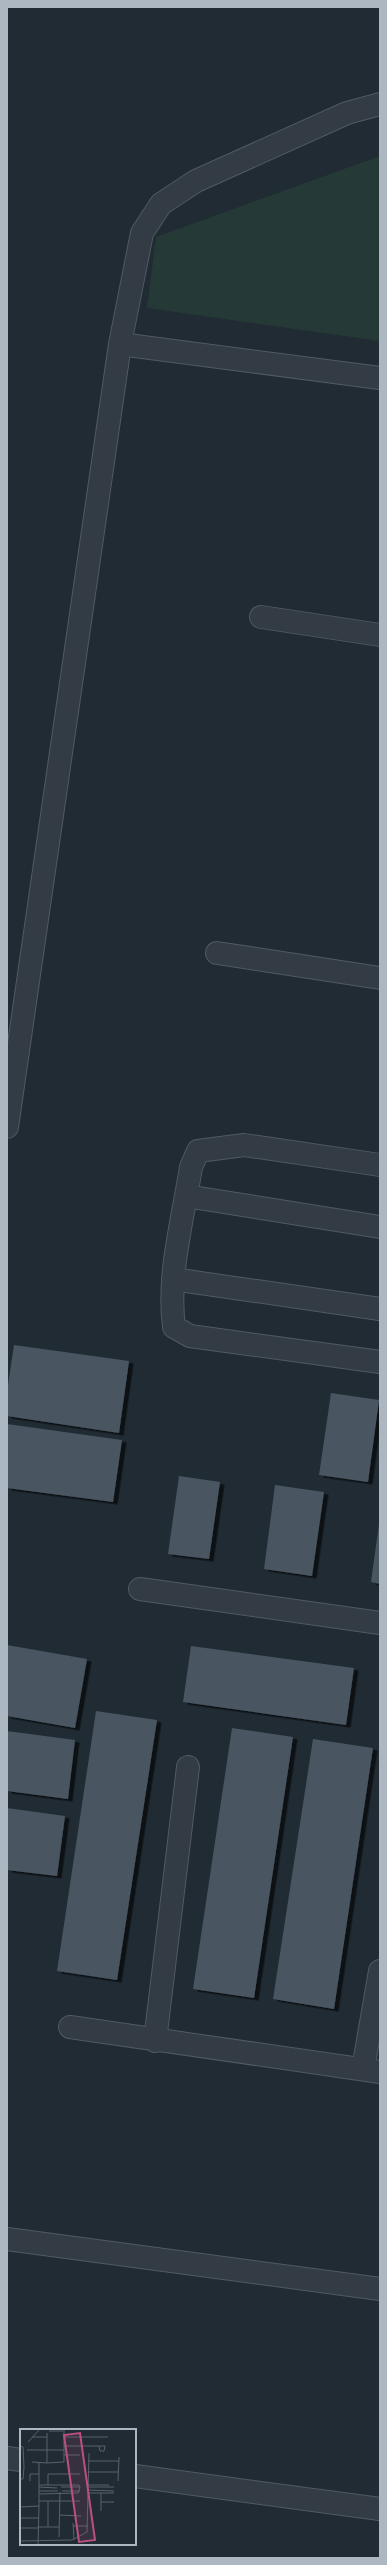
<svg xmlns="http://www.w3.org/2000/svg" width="387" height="2565" viewBox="0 0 387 2565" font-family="'Golos Text',sans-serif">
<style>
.green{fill:#253936}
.building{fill:#485560;filter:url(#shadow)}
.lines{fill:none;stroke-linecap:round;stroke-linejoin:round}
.minor-casing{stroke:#515a63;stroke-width:24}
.minor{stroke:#333c44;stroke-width:22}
.inset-road{fill:none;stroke:#58636c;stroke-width:1}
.view{fill:#bb507f;fill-opacity:0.15;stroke:#bb507f;stroke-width:2}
.inset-edge{fill:none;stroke:#adb7c2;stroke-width:2}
</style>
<defs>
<filter id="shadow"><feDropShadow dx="4.5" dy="2.5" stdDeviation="0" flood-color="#0009"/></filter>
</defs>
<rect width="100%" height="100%" fill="#202b33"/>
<path class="green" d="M380,156V341L147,308L156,237Z"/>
<path class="building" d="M14,1345L129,1361L119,1433L7,1416V1391Z
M331,1393L379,1400L368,1482L319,1475Z
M7,1424L122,1440L113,1502L7,1488Z
M179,1476L220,1482L209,1559L168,1554Z
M275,1485L324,1492L312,1576L264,1569Z
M379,1524H380V1584L371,1582Z
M7,1645L87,1659L75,1728L7,1716Z
M191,1646L354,1668L346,1725L183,1702Z
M96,1711L157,1720L117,1980L57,1971Z
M232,1728L293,1737L254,1998L193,1989Z
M7,1731L75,1740L68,1799L7,1791Z
M313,1739L373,1748L334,2009L273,1999Z
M7,1808L65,1816L57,1876L7,1870Z"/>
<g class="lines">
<defs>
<path id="minor" d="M120,344L380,378
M261,617L380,635
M217,953L380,978
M7,1127L120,344L142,233L161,204L196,181L347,113L380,104
M380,1165L244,1145L198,1151L191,1167C183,1219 167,1275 174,1327L190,1336L380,1362
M186,1196L380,1227
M173,1279L380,1309
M140,1589L380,1623
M70,2027L380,2072
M155,2041L188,1767
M363,2069L380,1971
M7,2239L380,2289
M7,2458L21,2460
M135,2476L380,2509"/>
</defs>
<use href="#minor" class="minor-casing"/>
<use href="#minor" class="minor"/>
</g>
<g transform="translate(20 2429)">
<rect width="116" height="116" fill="#202b33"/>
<path class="inset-road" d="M29,2H43M27,4V34L44,33V0M12,8H27M44,8H88M8,13L20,0M0,17L3,18L4,38L3,50H0M44,17H85L84,22H80L79,17M7,21H44M44,26H60M68,32H99M12,33L27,34M68,43H99M10,52V45H19M98,52L99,28M19,56H59L60,58L58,64L19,65M28,56V45H60M68,56H89M19,58L37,59M41,58H60M68,58H94M68,61L94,62M19,62H38M42,62H60M68,64H94M19,72H60M81,73H94M19,77V34M0,78L19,77L18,116M81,82V64M39,86L61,87M0,89H19M53,94L54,111M53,97H68M19,98H39M28,98V72M0,99H19M39,108L40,63M0,112L52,111L67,103L69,24"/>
<path class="view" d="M60,4L75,111L59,113L44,6Z"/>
<rect width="116" height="116" class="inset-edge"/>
</g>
<rect width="387" height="2565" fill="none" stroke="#adb7c2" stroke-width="16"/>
</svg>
